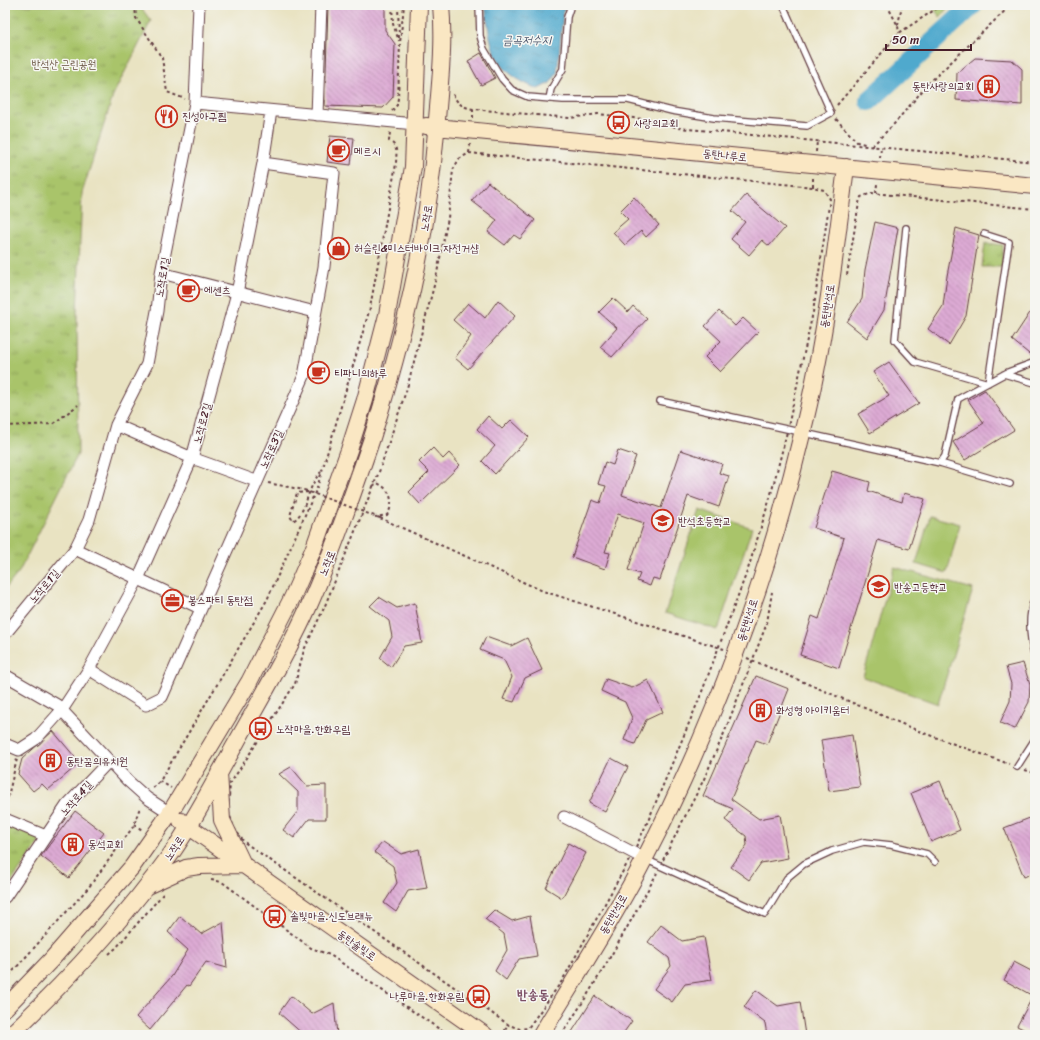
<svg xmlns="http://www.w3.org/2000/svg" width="1040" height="1040" viewBox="0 0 1040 1040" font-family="Sriracha,'Poor Story',sans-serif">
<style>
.grass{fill:#a9c46a;stroke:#7a724a}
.park{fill:url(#park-tufts);stroke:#7a724a}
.water{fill:url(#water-ripples);stroke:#4c647c}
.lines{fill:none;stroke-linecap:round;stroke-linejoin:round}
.river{stroke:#4fa9cd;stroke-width:20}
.building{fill:url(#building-back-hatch)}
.lane-casing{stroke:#623c42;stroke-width:8}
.street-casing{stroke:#623c42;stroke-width:13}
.secondary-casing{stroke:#623c42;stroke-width:18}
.path{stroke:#623c42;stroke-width:2;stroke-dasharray:3 3;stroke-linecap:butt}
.lane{stroke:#fff;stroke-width:5.5}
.street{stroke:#fff;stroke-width:11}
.secondary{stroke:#fae7c3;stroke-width:16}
.path-bridge{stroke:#623c42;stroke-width:2;stroke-dasharray:3 3;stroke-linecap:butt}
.labels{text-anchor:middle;stroke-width:3;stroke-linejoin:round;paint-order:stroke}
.park-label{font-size:11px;fill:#66513e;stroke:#f6f6f2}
.poi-label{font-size:11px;fill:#4a1f2b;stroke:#f6f6f2;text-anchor:start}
.street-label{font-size:11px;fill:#4a1f2b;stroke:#f6f6f2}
.water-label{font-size:12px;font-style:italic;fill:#4c566c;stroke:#f6f6f2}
.quarter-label{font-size:13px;font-weight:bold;fill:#7d5066;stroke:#f6f6f2}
</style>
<defs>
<pattern id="park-tufts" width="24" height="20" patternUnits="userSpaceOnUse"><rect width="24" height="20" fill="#a9c46a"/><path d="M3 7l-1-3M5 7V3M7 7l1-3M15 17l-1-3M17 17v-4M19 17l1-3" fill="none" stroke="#8c9f57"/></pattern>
<pattern id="water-ripples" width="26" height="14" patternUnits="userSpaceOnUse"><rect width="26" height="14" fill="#4fa9cd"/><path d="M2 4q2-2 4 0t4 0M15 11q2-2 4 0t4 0" fill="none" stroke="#4489a7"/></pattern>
<pattern id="building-back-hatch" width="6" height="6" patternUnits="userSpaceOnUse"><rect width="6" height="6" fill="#ddaad4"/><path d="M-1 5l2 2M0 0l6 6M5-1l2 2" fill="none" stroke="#b58aac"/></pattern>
</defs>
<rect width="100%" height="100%" fill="#f6f6f2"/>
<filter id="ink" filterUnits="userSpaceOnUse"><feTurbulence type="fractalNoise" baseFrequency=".025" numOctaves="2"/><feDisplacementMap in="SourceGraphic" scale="8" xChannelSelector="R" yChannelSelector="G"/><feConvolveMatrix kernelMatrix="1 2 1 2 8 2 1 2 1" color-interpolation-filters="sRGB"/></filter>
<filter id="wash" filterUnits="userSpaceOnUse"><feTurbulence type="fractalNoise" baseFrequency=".012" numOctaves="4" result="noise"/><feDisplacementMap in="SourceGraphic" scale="16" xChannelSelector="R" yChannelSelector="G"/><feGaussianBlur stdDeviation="0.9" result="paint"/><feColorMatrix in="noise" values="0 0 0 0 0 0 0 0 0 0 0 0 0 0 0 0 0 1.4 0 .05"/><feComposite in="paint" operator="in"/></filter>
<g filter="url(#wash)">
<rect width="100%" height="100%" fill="#e9e3c2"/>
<path class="grass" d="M699,510L752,528L718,630L665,613Z
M930,516L960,524L947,573L916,564Z
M894,567L973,589L938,704L863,677Z"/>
<path class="park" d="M5,5H139L151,21L114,93L82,193L77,313L78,454L19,572L5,589Z
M931,5H950L940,17Z
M985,243L1003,245L1002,267H982Z
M5,822L42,838L5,891Z"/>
<path class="water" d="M485,5H565L563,14L557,74L550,83L538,89C492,71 491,49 485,5Z"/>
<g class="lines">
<path class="river" d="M869,101L973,5"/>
</g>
<g id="blocks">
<path class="building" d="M328,5H385V30L395,44L393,97L383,108L325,106Z
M481,53L495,78L481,85L468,61Z
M975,58L1012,60L1022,69V105L956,100L957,73Z
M330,136L354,138L351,165L327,162Z
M488,182L535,220L520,239L514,235L505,245L488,232L497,220L472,201Z
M746,195L785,228L769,246L762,240L749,255L731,239L745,222L732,211Z
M634,197L659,225L646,237L641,231L625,245L613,232L628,219L620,211Z
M875,222L898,228L884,310L867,338L847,322L862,299L865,270Z
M956,228L979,235L966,316L949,345L928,329L943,306L947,276Z
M613,298L628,312L633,306L647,319L612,357L600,347L617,328L599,312Z
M498,300L515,316L468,369L455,358L471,336L453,320L468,303L485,318Z
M1035,305V358H1034L1012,340Z
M719,311L735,326L743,318L758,332L720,372L705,357L721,341L705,326Z
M889,362L919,403L870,433L858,414L889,396L873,372Z
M985,390L1014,430L965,460L953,442L984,423L968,400Z
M488,416L502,429L511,420L529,437L495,474L482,461L495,446L477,429Z
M433,448L443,459L449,453L460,465L420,504L409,492L429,472L419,462Z
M618,450L636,456L622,495L661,508L681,450L722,464L719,473L729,476L719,507L688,496L660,580L653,578L650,586L637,581L640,574L628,570L644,523L618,514L605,552L610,553L605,569L572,557L592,500L600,503L606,486L598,484L605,462L613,465Z
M832,471L870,482L868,491L902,502L904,493L925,499L909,549L878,540L839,668L800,655L812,616L819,619L844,538L814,528Z
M379,597L397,608L415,603L422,643L404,646L391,667L380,658L392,637L389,621L370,606Z
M486,637L511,646L527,638L542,670L525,678L514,702L503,699L512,677L504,660L480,650Z
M1023,663L1030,685L1029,702L1015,729L1000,723L1010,701L1011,684L1006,667Z
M756,676L789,689L767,744L756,740L731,799L759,819L780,815L788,858L761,863L749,880L731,867L747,845L746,836L725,820L733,809L703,796Z
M606,679L632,688L648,680L663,712L646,720L635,744L624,740L632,718L625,702L601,691Z
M53,731L80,763L48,790L42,784L33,791L18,774L22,759Z
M852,735L860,787L829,791L821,740Z
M611,758L628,767L605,812L589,803Z
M291,767L307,786L326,785V819H309L294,838L283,830L298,811V792L279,774Z
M940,781L960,830L931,842L911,793Z
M75,811L104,833L69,878L41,856Z
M1035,816V872L1024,877L1004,828Z
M383,842L401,854L419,849L427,888L408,891L396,912L384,903L397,883L393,866L374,852Z
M568,843L586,853L562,898L546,888Z
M494,910L512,921L530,916L537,956L519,959L506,980L495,971L507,950L504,934L485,919Z
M180,916L201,934L223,922L227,968L206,962L189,986L187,985L150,1030L136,1017L172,976L188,950L168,932Z
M661,925L682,941L704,937L712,980L685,984L672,1002L654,989L671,966L669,958L648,942Z
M1014,962L1035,973V1035L1017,1026L1033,996L1004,980Z
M756,990L778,1006L800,1002L805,1035H767L765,1023L744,1007Z
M291,996L312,1014L334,1003L337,1035H304L279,1013Z
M595,996L632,1021L622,1035H570Z"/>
</g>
</g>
<g filter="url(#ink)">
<use href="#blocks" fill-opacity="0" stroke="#623c42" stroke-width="1"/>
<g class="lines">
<defs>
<path id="lane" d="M479,5L480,36L484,49L502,79L512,90L528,97L563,100H628L672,111L714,118L807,126L831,113L783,5
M549,99L551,89L563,69L567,17L571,5
M906,228L895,340L915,362L988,383L1009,242L984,234
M1004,374L1035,383
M660,401L940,463L1010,484
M940,463L945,456L958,399L1008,372L1035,362
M1035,597C1027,616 1030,640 1035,659
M1017,767L1035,739
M645,859L765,914L787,878L804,864L832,851L864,842L891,845L927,854L935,862"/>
<path id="street" d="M195,103L415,124
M317,115L321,5
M161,273L315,312
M116,425L192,458L256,481
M75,549L200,608
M5,634L75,549L89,520L116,425L147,364L157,311L161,273L195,103L199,5
M89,669L146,705L162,697L304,376L324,267L334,173L263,163
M5,675L57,705L128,781L147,798L170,813
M5,744L19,750L36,739L62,710L89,669L138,579L192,458L237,293L263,163L271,111
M564,817L645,859
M5,819L46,836
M5,897L67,805L109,761"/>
<path id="secondary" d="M426,126L1035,186
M219,773L222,820L242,862
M181,821L485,1035
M149,885L186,868L199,866L243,865
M5,1008L52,959L132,867L170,813L249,682L292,598L313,550L349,450L365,400L387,315L413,167L419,5
M10,1035C68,980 124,919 171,854C195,820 214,782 235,745C260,700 287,655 308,608C332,554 352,497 371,441C404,337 427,240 436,132C439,90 445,47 441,5
M541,1035C576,976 614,919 645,858C714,724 767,581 802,434C824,347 835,257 846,167"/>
</defs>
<use href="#lane" class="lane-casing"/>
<use href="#street" class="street-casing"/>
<use href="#secondary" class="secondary-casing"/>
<path class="path" d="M135,5L136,18L162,58L167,92L185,99
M392,5L393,24L399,41
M398,5L399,38
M887,5L898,26L899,33
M898,25L902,5
M453,94C457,104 463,107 473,109L570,118L598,114L660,121L678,128L1035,162
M837,105L899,33L942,5
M392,111L397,105L398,98L400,43L404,5
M473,118V109
M836,119L857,142L865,144
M872,146L894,124L928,84L1011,5
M816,152L817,141
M469,153L813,187L824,190L830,199L813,312L786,436L770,498L748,569L700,697L648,821L633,853L562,981L528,1028L520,1029L509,1025L244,842L234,828L228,810L230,784L295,684L304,650L324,608L379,472L407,388L436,278L448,218L453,170L459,159Z
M469,153L470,144
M880,158L881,147
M813,187V178
M876,193L877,184
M847,275L859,203L861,197L872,193L1035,209
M5,426L53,424L78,405
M268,483L304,490
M373,486L377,483C391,489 395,503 387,515L375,517
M308,492L297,493L290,516L293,521C307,513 307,486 321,472
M380,518L543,591L724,649
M747,658L921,732L1009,764
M1025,770L1035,773
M160,781L171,788
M153,788L160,781L267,600L317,488L370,308L396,164C396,155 399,146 389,141L390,132
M5,809L17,759
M134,824L142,830
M663,860L704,779L725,731L767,623L772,592
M211,880L222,882L311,948L330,955L448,1035
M109,954L116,948L163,894
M5,980L89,887L133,827C137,820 136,814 141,807
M501,1035L509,1025
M561,1035C597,983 627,928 657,873"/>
<use href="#lane" class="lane"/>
<use href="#street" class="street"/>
<use href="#secondary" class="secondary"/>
<path class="path-bridge" d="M304,490L380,518"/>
</g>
</g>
<defs>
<symbol id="building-ring" viewBox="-11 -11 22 22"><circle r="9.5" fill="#f6f6f2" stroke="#c8321e" stroke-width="1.5"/><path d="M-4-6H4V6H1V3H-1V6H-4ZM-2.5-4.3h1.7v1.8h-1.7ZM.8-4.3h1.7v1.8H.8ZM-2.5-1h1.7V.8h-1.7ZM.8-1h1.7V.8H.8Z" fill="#c8321e"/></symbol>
<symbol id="restaurant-ring" viewBox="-11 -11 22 22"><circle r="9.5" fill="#f6f6f2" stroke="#c8321e" stroke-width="1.5"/><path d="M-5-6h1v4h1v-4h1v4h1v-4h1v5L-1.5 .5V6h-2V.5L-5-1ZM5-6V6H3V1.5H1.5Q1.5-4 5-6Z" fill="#c8321e"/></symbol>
<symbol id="bus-ring" viewBox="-11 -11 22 22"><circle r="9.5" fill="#f6f6f2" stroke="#c8321e" stroke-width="1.5"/><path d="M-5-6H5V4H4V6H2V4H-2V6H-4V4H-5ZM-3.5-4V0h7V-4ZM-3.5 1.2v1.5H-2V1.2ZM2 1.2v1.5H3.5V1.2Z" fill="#c8321e"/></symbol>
<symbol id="cafe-ring" viewBox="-11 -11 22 22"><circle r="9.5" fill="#f6f6f2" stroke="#c8321e" stroke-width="1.5"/><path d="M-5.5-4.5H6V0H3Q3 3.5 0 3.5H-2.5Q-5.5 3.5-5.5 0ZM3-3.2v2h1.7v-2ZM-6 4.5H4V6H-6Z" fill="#c8321e"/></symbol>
<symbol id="shop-ring" viewBox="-11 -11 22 22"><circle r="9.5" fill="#f6f6f2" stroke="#c8321e" stroke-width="1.5"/><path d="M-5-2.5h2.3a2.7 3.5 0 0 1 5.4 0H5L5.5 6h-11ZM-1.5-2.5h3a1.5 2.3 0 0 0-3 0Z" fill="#c8321e"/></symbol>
<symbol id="school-ring" viewBox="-11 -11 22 22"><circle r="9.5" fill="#f6f6f2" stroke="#c8321e" stroke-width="1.5"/><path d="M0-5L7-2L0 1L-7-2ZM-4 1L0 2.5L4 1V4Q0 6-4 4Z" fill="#c8321e"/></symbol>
<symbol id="office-ring" viewBox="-11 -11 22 22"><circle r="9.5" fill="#f6f6f2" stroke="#c8321e" stroke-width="1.5"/><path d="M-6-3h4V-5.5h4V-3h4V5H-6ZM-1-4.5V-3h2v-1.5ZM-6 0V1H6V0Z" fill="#c8321e"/></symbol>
</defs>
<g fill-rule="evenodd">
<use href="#building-ring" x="976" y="74" width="25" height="25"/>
<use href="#restaurant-ring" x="154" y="104" width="25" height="25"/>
<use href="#bus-ring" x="606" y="110" width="25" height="25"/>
<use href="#cafe-ring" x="326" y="138" width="25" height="25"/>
<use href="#shop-ring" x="326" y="236" width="25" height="25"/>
<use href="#cafe-ring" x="176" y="278" width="25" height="25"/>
<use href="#cafe-ring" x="306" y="360" width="25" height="25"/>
<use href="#school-ring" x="650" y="508" width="25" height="25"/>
<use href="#school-ring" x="866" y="574" width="25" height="25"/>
<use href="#office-ring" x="160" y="588" width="25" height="25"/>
<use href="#building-ring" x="748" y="698" width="25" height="25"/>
<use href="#bus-ring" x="248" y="716" width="25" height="25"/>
<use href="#building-ring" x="38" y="748" width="25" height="25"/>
<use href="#building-ring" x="60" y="832" width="25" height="25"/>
<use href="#bus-ring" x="262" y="904" width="25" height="25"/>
<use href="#bus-ring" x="466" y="984" width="25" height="25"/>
</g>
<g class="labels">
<g class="park-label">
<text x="64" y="68">반석산 근린공원</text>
</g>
<g class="poi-label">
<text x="974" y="90" text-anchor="end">동탄사랑의교회</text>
<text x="182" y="120">진성아구찜</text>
<text x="634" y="127">사랑의교회</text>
<text x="354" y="155">메르시</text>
<text x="354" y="252">허슬린&amp;미스터바이크 자전거샵</text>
<text x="204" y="294">에센츠</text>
<text x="334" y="377">티파니의하루</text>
<text x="678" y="525">반석초등학교</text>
<text x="894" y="591">반송고등학교</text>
<text x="188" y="604">봉스파티 동탄점</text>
<text x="776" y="714">화성형 아이키움터</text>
<text x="276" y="733">노작마을.한화우림</text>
<text x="66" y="765">동탄꿈의유치원</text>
<text x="88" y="848">동석교회</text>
<text x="290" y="920">솔빛마을.신도브래뉴</text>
<text x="464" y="1000" text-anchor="end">나루마을.한화우림</text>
</g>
<g class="street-label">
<text transform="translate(725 155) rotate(6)" y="4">동탄나루로</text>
<text transform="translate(426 218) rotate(-80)" y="4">노작로</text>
<text transform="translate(162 277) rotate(-81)" y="4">노작로1길</text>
<text transform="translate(827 306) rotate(-81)" y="4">동탄반석로</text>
<text transform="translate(202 423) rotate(-75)" y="4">노작로2길</text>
<text transform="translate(271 449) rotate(-66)" y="4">노작로3길</text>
<text transform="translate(327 563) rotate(-68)" y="4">노작로</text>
<text transform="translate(44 586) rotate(-50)" y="4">노작로1길</text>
<text transform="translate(747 620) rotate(-72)" y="4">동탄반석로</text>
<text transform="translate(76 798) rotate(-49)" y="4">노작로4길</text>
<text transform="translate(174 848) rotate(-56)" y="4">노작로</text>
<text transform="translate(613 914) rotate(-60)" y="4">동탄반석로</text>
<text transform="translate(357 945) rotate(35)" y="4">동탄솔빛로</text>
</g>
<g class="water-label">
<text x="527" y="44">금곡저수지</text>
</g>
<g class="quarter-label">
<text x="533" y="999">반송동</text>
</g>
</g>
<rect width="1040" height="1040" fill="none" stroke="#f6f6f2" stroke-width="20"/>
<path d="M886 44v6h85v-6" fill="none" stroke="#4a1f2b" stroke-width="2"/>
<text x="892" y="44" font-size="12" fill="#4a1f2b" stroke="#f6f6f2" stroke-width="3" paint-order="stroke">50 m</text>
</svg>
